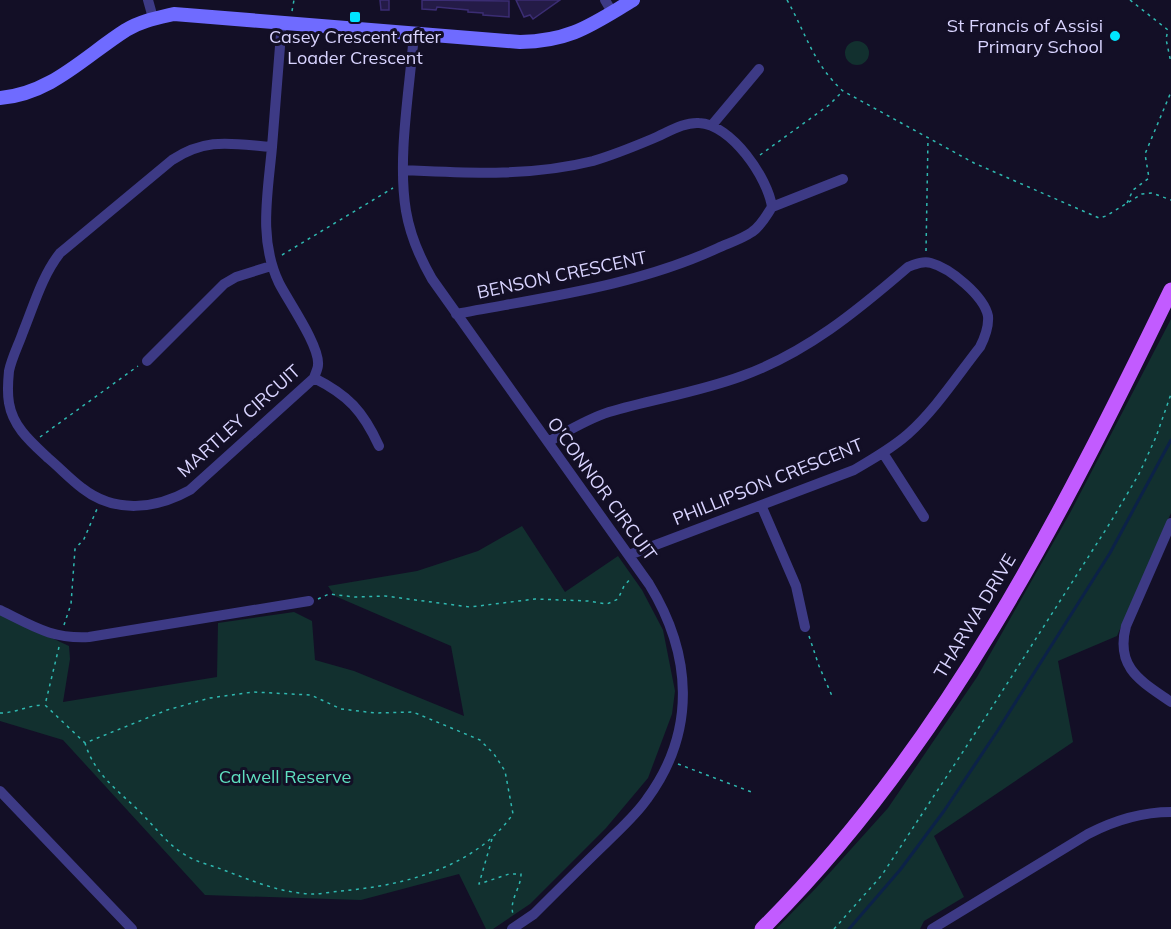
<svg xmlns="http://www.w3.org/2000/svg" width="1171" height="929" viewBox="0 0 1171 929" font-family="Mulish,sans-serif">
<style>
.green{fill:#12302f}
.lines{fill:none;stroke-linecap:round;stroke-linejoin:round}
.stream{stroke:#0c2248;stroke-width:3}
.building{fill:#241b47;stroke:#3b2d73;stroke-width:1.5}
.path{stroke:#2fb8b0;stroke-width:1.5;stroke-dasharray:3 4.5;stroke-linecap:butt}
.street{stroke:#3d3a85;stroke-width:10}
.secondary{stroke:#6f6bff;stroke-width:14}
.primary{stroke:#c25bff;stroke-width:15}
.poi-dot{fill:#00e5ff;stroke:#130f26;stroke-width:2}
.labels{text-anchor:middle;stroke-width:6;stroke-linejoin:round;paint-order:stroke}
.poi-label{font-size:18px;fill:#d9d4ff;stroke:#130f26;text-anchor:end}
.street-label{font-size:18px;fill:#d9d4ff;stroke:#130f26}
.park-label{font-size:18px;fill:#5fe0c0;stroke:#130f26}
</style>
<rect width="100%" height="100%" fill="#130f26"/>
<path class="green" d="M845 53a12 12 0 1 1 24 0a12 12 0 1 1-24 0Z
M1171,319V513L1117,636L1058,661L1073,742L934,836L964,897L924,921L920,929H776L816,888L888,808L977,677L1070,513Z
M522,526L565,592L618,556L642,590L663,630L675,691L672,714L648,778L606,828L530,904L493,929H486L459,874L361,900L205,895L63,740L0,721V614L69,646L70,659L63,702L217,677L218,623L294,612L312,621L315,660L354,671L464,716L451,646L335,596L328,586L417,571L478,551Z"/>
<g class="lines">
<path class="stream" d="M849,929L900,870L944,811L998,730L1110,553L1171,440"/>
</g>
<path class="building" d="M380,0H389V10H381Z
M422,0L509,1V17L483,15V13L468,12V10L437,7L436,10L422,9Z
M516,0H560L533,19L530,15L524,17Z"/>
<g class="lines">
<path class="path" d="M787,0C806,33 813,64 843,91L974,163L1099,218L1106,216L1142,194L1152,193L1171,200
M1130,0L1168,30L1166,39L1171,63
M292,11L294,0
M760,155L829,105L843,91
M1127,203L1133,190L1149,178L1145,154L1171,92
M926,251L928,139
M282,255L393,188
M40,437L138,366
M318,599L329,594L355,597L385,596L470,607L535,599L588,601L607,604L618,599L624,586L631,578
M64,625L71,604L75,549L84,539L97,509
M809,636L819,666L832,696
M59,647L45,705L85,743L167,710L210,698L253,692L311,695L341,709L376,713L413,712L480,740L494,754L505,771L513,814C475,868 402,886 340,891C331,892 321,894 312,894C280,893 250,880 221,869C210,865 197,862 187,856C167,845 154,825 137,809C115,788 94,773 85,743
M0,713C15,713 29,705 44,705
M678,764L754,793
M492,839L479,884L509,874H521C521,888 509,900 513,914
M834,929L882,875L987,715L1110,523L1139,474L1156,437L1171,394"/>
<path class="street" d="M148,0L153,18
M605,0L612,12
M414,33C410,88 397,157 406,211C410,235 420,258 432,279L649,584C692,654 697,731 647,799C636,815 620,829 606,843C582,866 558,890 534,914L512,929
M712,125L759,69
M272,147C268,193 258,239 279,283C288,301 320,346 318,365C318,369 315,374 314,378L190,490C156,509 115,514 82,488C70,479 60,468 48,458C31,442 13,427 9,403C7,392 8,381 9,371C12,357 19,344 23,332C34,305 42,276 60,253L172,160C207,137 232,144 272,147L282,21
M403,170C467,173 529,177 593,161C613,155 633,147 652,139C667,133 683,122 699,123C731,124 768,178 772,207C766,216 761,226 752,232C742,239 729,243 718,248C636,286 545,297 456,314
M772,207L843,179
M147,361L224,284L236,277L271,266
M314,378C348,395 363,411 379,446
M548,442C568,431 587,419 609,412C653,399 699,392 742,376C806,353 857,311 908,267C916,264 923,261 931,263C950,268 984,296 988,316C989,327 985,337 980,347C957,376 936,409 908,434C892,448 873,459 854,470L629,555
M883,453L924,517
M761,505L796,586L805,627
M1171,523L1126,626C1115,668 1141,681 1171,702
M0,610C33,626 51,639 89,637L309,601
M0,791L132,929
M932,929L1088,834C1115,820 1141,812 1171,812"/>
<path class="secondary" d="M0,98C51,94 85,56 126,30C141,21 157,18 174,14L520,42C571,41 591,25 633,0"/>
<path class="primary" d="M762,929C943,749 1061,517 1171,290"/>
</g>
<g class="poi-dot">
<rect x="349" y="11" width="12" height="12" rx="3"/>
<circle cx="1115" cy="36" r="6"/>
</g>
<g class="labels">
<g class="poi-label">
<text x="1103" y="32">St Francis of Assisi<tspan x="1103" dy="21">Primary School</tspan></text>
<text x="355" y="43" text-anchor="middle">Casey Crescent after<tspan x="355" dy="21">Loader Crescent</tspan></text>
</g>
<g class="street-label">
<text transform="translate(562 275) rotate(-12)" y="6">BENSON CRESCENT</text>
<text transform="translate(239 421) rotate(-42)" y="6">MARTLEY CIRCUIT</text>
<text transform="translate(768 482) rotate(-22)" y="6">PHILLIPSON CRESCENT</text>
<text transform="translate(602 489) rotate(54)" y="6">O'CONNOR CIRCUIT</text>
<text transform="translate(975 616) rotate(-59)" y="6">THARWA DRIVE</text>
</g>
<g class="park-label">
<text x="285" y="783">Calwell Reserve</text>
</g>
</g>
</svg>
